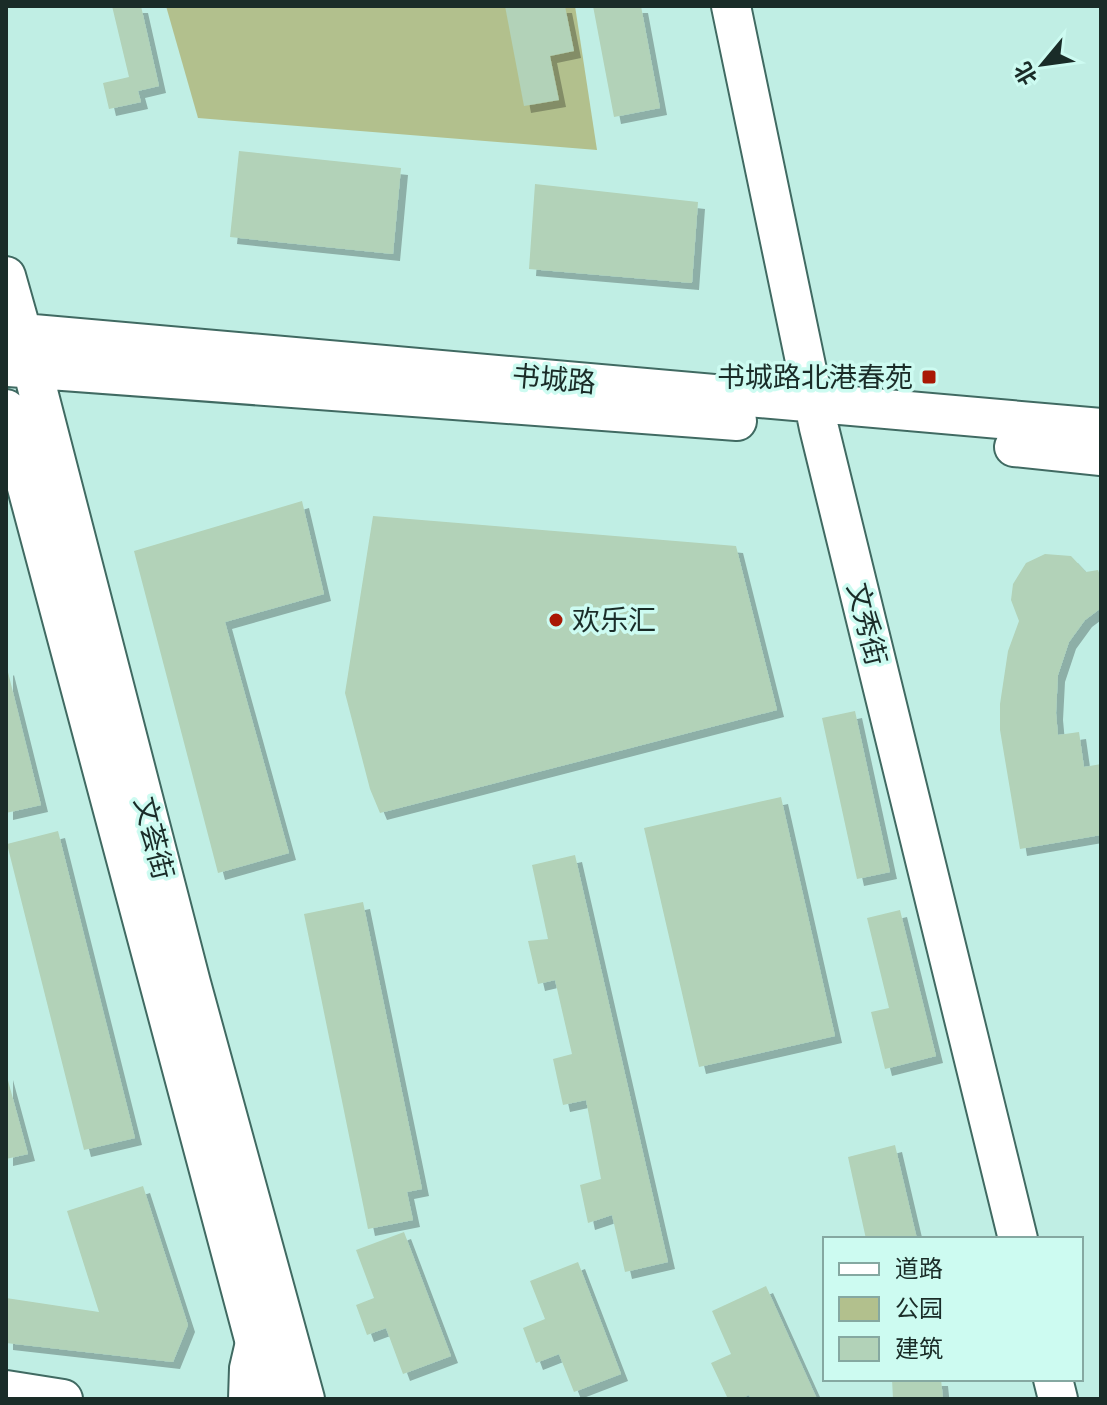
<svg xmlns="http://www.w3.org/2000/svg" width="1107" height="1405" viewBox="0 0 1107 1405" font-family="'Libre Baskerville','Noto Sans SC',serif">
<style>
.green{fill:#b2c08d}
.building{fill:#b2d2b8;filter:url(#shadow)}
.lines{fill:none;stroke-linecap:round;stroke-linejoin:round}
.street-casing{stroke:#406a62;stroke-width:32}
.secondary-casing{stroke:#406a62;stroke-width:42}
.street{stroke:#fff;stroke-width:28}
.secondary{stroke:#fff;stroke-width:38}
.poi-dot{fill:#a91805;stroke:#cdfbf1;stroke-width:3}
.labels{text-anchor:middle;stroke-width:7;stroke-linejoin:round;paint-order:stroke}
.poi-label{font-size:28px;fill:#1a2c28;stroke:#cdfbf1;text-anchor:end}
.street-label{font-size:28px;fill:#1a2c28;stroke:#cdfbf1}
</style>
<defs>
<filter id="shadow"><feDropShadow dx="7" dy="7" stdDeviation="0" flood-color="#0004"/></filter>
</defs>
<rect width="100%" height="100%" fill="#c0eee4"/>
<path class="green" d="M166,6H575L597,150L198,118Z"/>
<path class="building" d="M112,6H141L159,86L138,91L141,102L109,109L103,83L129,77Z
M505,6H565L574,51L550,56L559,100L524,106Z
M593,6H641L660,108L614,117Z
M239,151L401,168L393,254L230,237Z
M535,184L698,202L692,283L529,269Z
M302,501L324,594L225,622L289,853L218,873L134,551Z
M373,516L736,546L777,710L380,813L370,789L345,693Z
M1045,554L1071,556L1086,572L1098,570L1101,578V608L1085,620L1069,642L1058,675L1056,713L1058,735L1079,732L1084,767L1101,764V835L1020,849L1000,730V704L1008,651L1019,621L1011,600L1013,584L1026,563Z
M7,668L41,805L6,813V669Z
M855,711L890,872L857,879L822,718Z
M781,797L835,1036L699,1067L644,828Z
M58,831L135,1138L84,1150L7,844Z
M575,855L668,1262L625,1272L612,1215L588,1223L580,1185L601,1179L586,1100L563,1105L553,1059L572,1054L555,980L538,984L528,941L548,939L532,865Z
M363,902L422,1189L407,1192L413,1220L368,1229L304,914Z
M900,910L936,1056L885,1069L871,1012L889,1008L867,918Z
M6,1073L28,1154L6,1159Z
M895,1145L917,1239H866L848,1157Z
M143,1186L188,1325L173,1362L6,1343V1298L99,1312L67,1211Z
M404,1232L451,1356L403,1374L386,1328L367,1335L356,1305L374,1298L356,1250Z
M578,1262L621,1374L574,1392L559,1354L536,1363L523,1328L545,1319L530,1281Z
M766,1286L817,1399H751L749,1395L740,1399H728L711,1363L731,1354L712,1311Z
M892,1379H941L943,1399H893Z"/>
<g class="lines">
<defs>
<path id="street" d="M243,1399L244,1368L251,1338"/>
<path id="secondary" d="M731,6L819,428L1018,1239
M6,276L32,368L191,983L305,1399
M6,334L22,333L1101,428
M9,367L737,421
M6,409L270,1399
M1014,447L1101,456
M1053,1379L1058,1399
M6,1390L63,1399"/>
</defs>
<use href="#street" class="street-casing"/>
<use href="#secondary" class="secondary-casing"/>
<use href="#street" class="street"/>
<use href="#secondary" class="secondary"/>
</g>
<g class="poi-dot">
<rect x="921" y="369" width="16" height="16" rx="4"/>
<circle cx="556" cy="620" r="8"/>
</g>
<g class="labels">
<g class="poi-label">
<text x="913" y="387">书城路北港春苑</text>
<text x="572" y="630" text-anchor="start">欢乐汇</text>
</g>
<g class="street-label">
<text transform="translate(554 379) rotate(5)" y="10">书城路</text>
<text transform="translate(867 624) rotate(76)" y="10">文秀街</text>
<text transform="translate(154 838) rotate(76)" y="10">文荟街</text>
</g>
</g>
<rect width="1107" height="1405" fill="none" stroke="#1a2c28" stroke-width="16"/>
<rect x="823" y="1237" width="260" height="144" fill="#cdfbf1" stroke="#85a8a1" stroke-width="2"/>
<rect x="839" y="1263" width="40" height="12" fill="#ffffff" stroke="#85a8a1" stroke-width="2"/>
<text x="895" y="1277" font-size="24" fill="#1a2c28">道路</text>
<rect x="839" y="1297" width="40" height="24" fill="#b2c08d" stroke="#85a8a1" stroke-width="2"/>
<text x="895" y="1317" font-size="24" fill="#1a2c28">公园</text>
<rect x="839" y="1337" width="40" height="24" fill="#b2d2b8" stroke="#85a8a1" stroke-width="2"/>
<text x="895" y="1357" font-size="24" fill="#1a2c28">建筑</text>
<g transform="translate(1043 64) rotate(241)" stroke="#cdfbf1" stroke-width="6" paint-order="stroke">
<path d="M0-6L14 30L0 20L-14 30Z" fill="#1a2c28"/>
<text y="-12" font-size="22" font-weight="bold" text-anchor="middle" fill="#1a2c28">北</text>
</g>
</svg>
